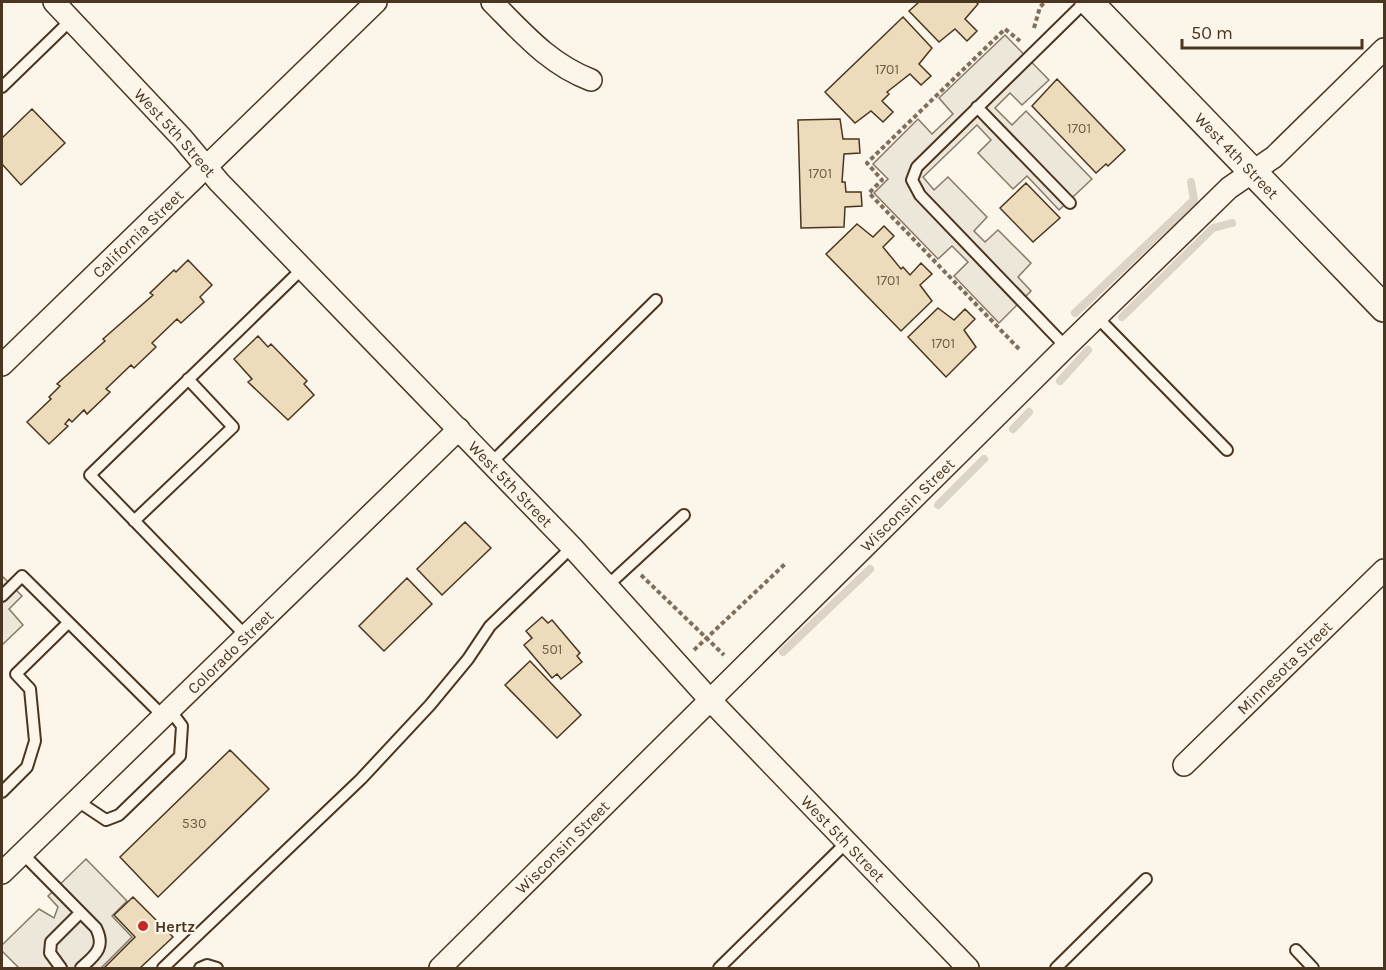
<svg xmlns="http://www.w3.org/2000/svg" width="1386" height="970" viewBox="0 0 1386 970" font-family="Karla,sans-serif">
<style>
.parking{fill:#ede7d9;stroke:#887966;stroke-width:1.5}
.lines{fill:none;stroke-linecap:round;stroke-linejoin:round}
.stream{stroke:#dcd4c6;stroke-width:8}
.building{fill:#ecdcbc;stroke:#4a3520;stroke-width:1.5}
.service-casing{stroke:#4a3520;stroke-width:14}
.minor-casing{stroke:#4a3520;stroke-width:24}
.tertiary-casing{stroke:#4a3520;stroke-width:30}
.path{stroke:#7f6f5c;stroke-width:4;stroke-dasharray:4.5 3;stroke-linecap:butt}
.service{stroke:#fbf6e9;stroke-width:10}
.minor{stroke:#fbf6e9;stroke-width:21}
.tertiary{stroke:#fbf6e9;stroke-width:27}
.poi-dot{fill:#c62828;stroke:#fbf6e9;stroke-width:2}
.labels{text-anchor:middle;stroke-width:4.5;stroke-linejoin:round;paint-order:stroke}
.number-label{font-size:14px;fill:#725f47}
.street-label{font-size:16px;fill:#4a3520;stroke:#fbf6e9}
.poi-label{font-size:16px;font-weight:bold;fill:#4a3520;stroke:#fbf6e9;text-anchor:start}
</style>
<rect width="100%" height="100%" fill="#fbf6e9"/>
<path class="parking" d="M1005,35L1049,80L1022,105L1010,93L995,108L1012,125L1026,111L1092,179L1059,210L1027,176L1013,189L978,153L991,140L977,125L923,177L934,190L948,177L987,217L974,231L985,242L998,230L1031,263L1018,277L1031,291L999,323L954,276L968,262L952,246L938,259L874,193L888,179L873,164L918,119L932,134L953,114L939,98Z
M2,576L22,596L9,609L23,625L2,645Z
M86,859L127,901L112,916L132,937L101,968H19L2,951V945L39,909L54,918L58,907L48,896Z"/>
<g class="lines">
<path class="stream" d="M1075,313L1194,200L1191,182
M1122,317L1213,228L1232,223
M1060,381L1088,350
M1013,429L1029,412
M938,505L984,459
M783,652L870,569"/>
</g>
<path class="building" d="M919,2H976L978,4L965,19L977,31L967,41L955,29L939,42L909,11Z
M903,17L932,48L919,64L931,76L921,85L910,74L887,92L889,94L882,101L893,112L883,122L871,111L855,123L825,92Z
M1057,79L1125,150L1108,166L1106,164L1096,173L1032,106Z
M32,109L65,143L21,185L2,164V138Z
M840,119L843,139H859L860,153L844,154L842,182H845L846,192H861L862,206L845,207L844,227L801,228L798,120Z
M1026,183L1060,218L1033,242L1000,208Z
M857,224L873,237L884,226L894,236L883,247L901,269L903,267L910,275L921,263L932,274L920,285L932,301L901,331L826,254Z
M188,260L212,285L200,297L204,302L181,323L177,319L152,343L156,347L134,368L131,365L106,389L110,392L87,414L84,410L72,422L69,419L65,424L68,426L49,444L27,422L51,399L49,397L60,386L57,384L105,341L103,339L153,295L150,293L174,270L176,272Z
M938,308L954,320L965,309L975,319L964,330L976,347L946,377L908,337Z
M258,336L268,347L271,344L307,381L304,384L314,395L288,420L248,382L252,379L234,359Z
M465,522L491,548L442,595L417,569Z
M407,578L432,604L384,651L359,626Z
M542,617L548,623L552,620L580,653L577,656L582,662L561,679L557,674L552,678L524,645L532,638L526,631Z
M530,661L581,715L557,738L505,685Z
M230,750L269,789L158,897L120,857Z
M133,897L173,937L140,968H104L135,937L114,915Z"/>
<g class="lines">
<defs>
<path id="service" d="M2,87L71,20
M977,107L1070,203
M1097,317L1227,450
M1066,347L920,195L912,180L917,167L1085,2
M491,463L656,300
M134,521L233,427L188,379
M607,586L684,515
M2,596L22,576L163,716
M246,636L90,475L303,268
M2,792L27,767L35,741L30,689L16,674L68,623
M76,800L106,820L119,815L180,756L182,726L170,710
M22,853L96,928C106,948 95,955 81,968
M1296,950L1313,968
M61,968L50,953L51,942L80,913
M163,968L361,779L430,705L468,659L490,626L572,547
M200,968L207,965L217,968
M719,968L846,843
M1056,968L1146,879"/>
<g id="minor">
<path id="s1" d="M54,2L182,138L219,182L572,547L711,701L968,968"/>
<path d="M492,2C523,33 549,64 591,80"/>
<path id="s2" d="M2,365L376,2"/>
<path id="s3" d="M1184,765L1384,570"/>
<path id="s4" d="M2,873L459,429"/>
<path id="s5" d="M440,968L1066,347L1229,188L1274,157L1384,49"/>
</g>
<g id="tertiary">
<path id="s6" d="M1089,2L1384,308"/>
</g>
</defs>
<use href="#service" class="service-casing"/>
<use href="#minor" class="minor-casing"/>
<use href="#tertiary" class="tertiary-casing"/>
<path class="path" d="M1034,28L1040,7L1045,2
M1019,349L869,193L882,180L867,163L1005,29L1020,41
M641,575L724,655
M694,650L785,564"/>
<use href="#service" class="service"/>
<use href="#minor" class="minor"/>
<use href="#tertiary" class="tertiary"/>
</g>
<circle class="poi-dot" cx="143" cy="926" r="6"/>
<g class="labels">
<g class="number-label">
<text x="887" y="74">1701</text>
<text x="1079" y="133">1701</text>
<text x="820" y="178">1701</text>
<text x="888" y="285">1701</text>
<text x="943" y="348">1701</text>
<text x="552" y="654">501</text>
<text x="194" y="828">530</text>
</g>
<g class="street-label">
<text dy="6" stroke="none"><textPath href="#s1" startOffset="178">West 5th Street</textPath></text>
<text dy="6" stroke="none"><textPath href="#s6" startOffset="213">West 4th Street</textPath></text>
<text dy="6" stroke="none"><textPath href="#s2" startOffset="189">California Street</textPath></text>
<text dy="6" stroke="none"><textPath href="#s1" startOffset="664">West 5th Street</textPath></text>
<text dy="6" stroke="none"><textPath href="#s5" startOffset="658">Wisconsin Street</textPath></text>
<text dy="6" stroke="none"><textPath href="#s4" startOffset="318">Colorado Street</textPath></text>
<text dy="6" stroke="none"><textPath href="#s3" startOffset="140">Minnesota Street</textPath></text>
<text dy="6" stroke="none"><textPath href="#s1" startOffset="1150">West 5th Street</textPath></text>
<text dy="6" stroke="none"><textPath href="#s5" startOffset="172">Wisconsin Street</textPath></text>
</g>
<g class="poi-label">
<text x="155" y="932">Hertz</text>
</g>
</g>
<rect width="1386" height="970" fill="none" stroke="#4a3520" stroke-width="6"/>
<path d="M1182 39v9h180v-9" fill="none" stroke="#4a3520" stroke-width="3"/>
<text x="1191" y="39" font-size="18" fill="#4a3520" stroke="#fbf6e9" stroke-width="4.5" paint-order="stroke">50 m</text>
</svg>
